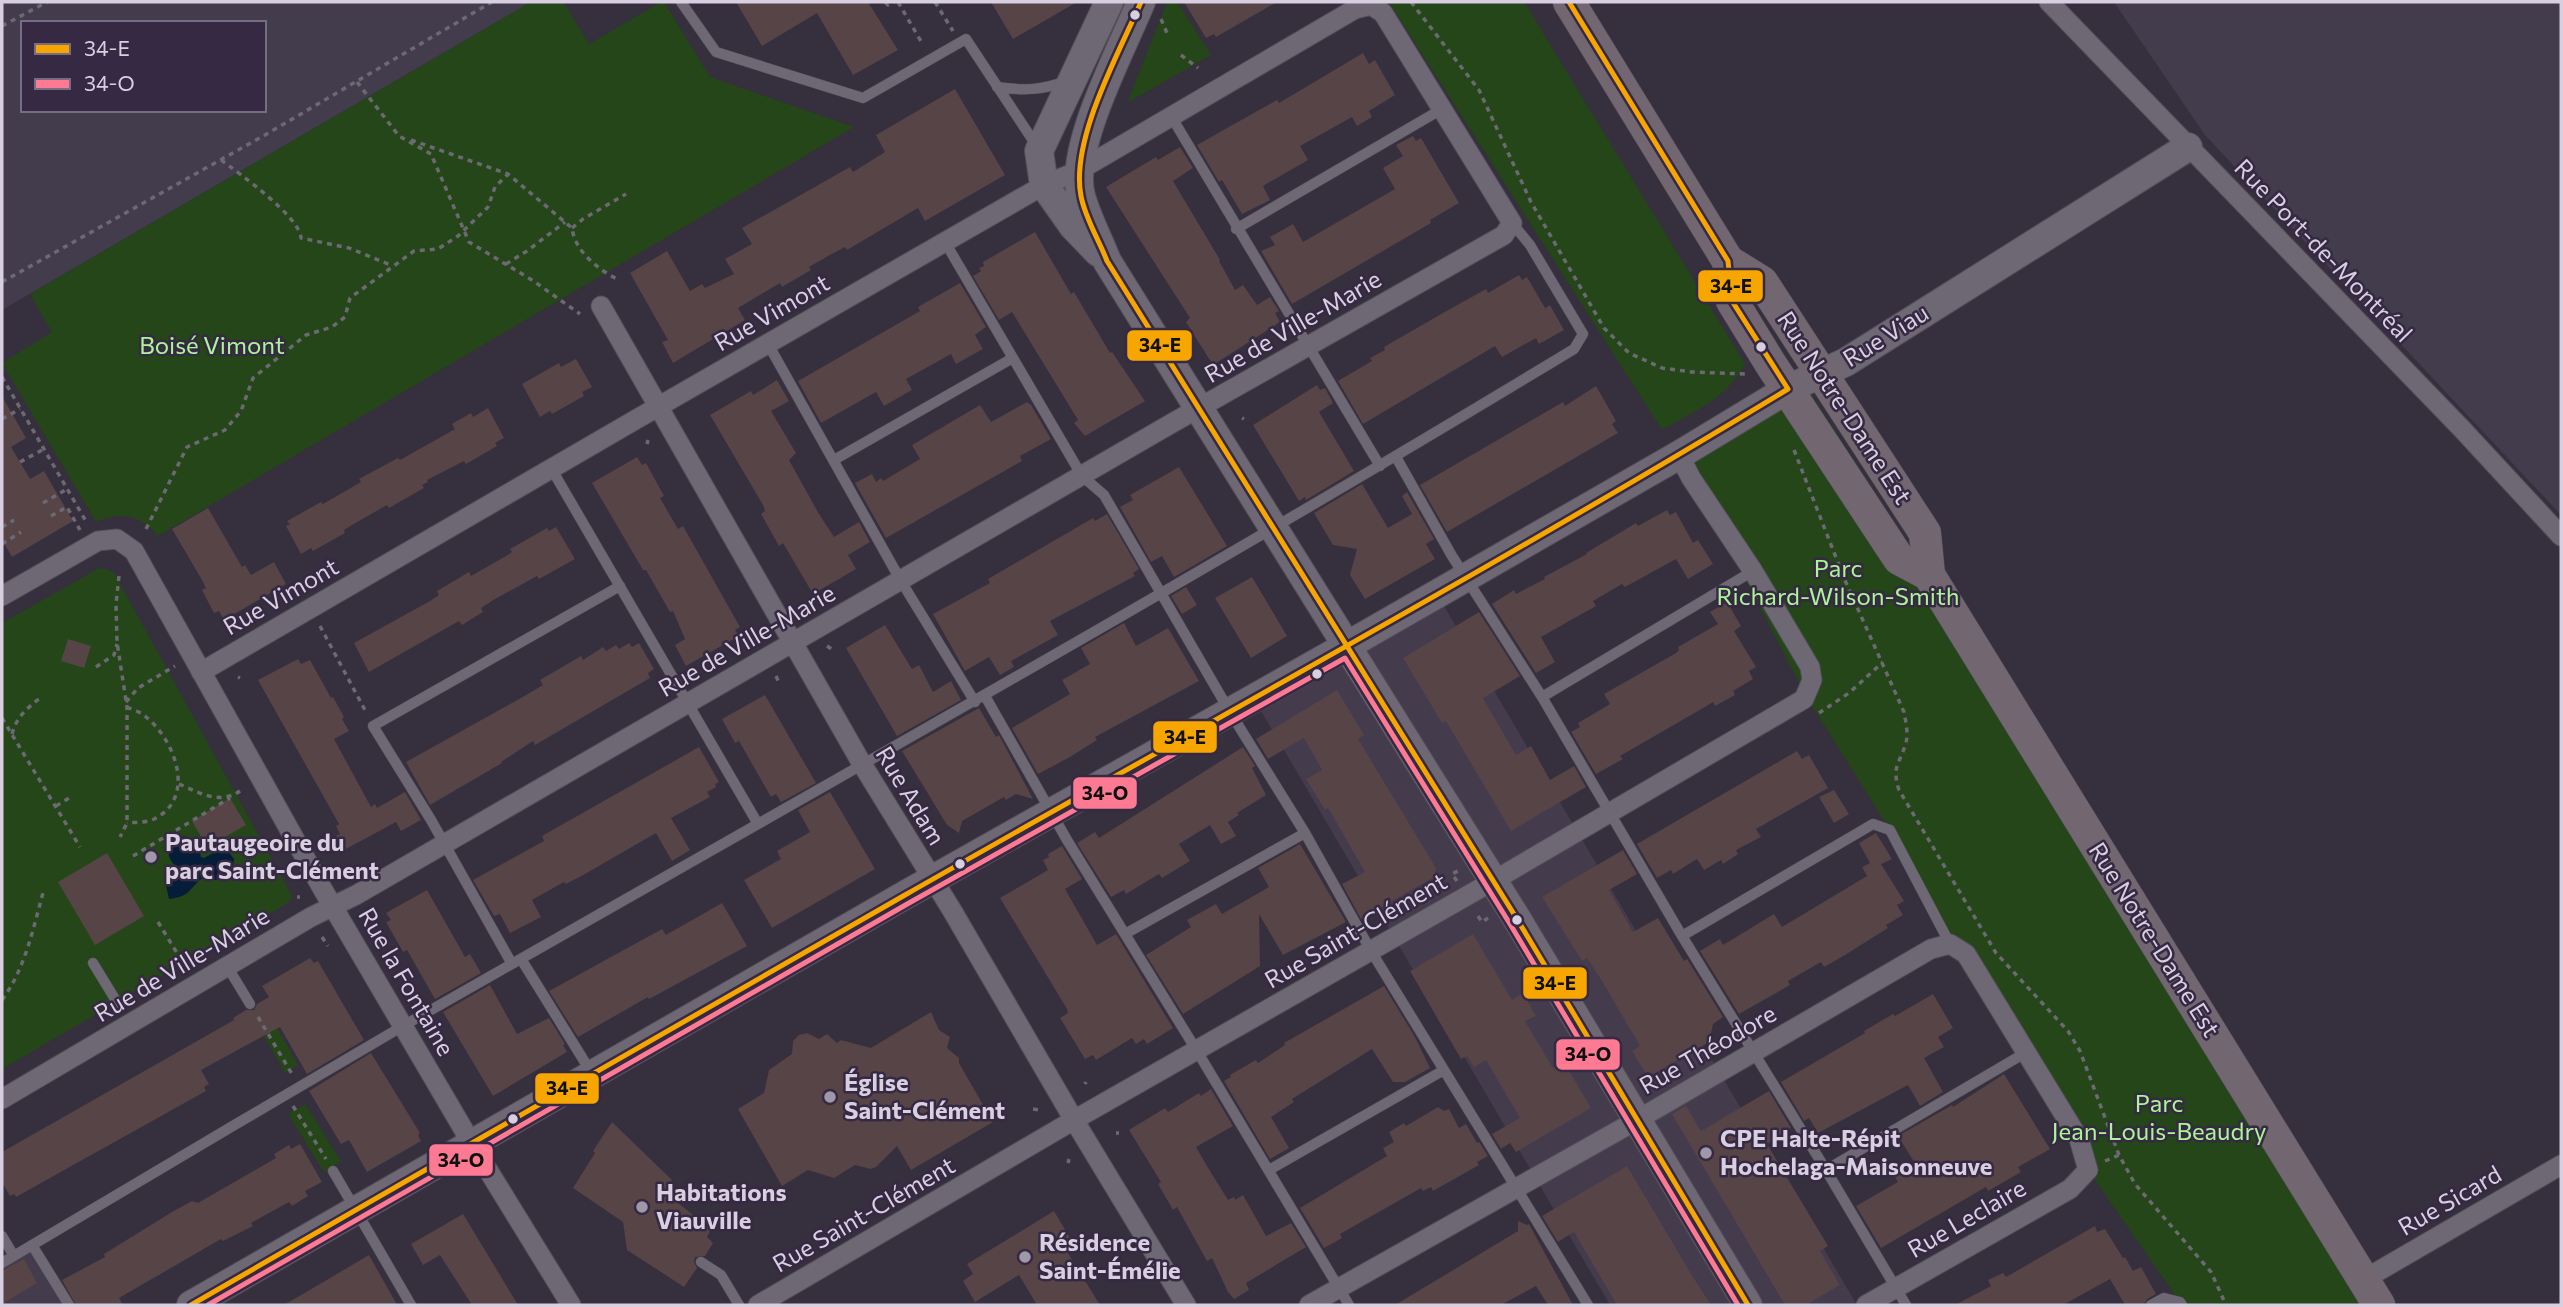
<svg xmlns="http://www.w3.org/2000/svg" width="2563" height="1307" viewBox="0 0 2563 1307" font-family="Commissioner,sans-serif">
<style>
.commercial{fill:#443b4c}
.industrial{fill:#433c4d;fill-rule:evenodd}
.green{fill:#244618}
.water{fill:#051d39}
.building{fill:#564447}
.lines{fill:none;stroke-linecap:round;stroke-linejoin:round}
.lane-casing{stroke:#524d59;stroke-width:11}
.street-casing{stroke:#524d59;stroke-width:21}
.secondary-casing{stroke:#524d59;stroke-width:30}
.primary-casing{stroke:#524d59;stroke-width:33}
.path{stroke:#6d6973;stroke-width:3.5;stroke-dasharray:5 5;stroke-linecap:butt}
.lane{stroke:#6d6873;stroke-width:10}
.street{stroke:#6d6873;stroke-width:19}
.secondary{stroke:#6d6873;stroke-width:28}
.primary{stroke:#726671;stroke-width:32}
.bus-1-casing{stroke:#362943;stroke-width:10}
.bus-2-casing{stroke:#362943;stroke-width:10}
.bus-1{stroke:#f7a600;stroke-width:5}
.bus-2{stroke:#fe7a93;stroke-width:5}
.bus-dot{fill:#d8d0e1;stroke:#362943;stroke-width:2.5}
.poi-dot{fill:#9f98a8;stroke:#362943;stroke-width:2.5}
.labels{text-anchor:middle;stroke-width:5;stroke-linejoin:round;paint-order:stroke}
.street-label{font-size:24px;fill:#d8d0e1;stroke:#362943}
.park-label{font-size:24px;fill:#acf596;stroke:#362943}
.poi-label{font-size:24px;font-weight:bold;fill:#d8d0e1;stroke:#362943;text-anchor:start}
.line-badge{stroke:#362943;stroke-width:2.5}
.pale-badge-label{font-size:19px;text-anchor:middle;font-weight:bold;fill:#111}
</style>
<rect width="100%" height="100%" fill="#362f3d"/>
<path class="commercial" d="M1437,594L1857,1305H1610L1254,699Z
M32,1247L69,1305H2V1264Z"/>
<path class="industrial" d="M2,2H531L2,310ZM23,23H264V110H23Z
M2114,2H2561V515L2205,135Z"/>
<path class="green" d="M531,2H563L589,44L661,2H664L710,77L854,127L158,536C141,515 121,511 96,522L2,363L52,332L30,294Z
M1167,2H1177L1211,55L1127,103Z
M1389,2H1524L1745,364C1726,399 1695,411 1662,430Z
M1804,383L1954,615L2378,1305H2182L2088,1170L1950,944L1890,830L1809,701L1679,455Z
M99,568L107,569L114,573L292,896L289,902L281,907L2,1069V623Z
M263,1004L298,1065L285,1073L250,1012Z
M305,1104L341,1161L324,1172L288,1114Z"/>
<path class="water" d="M184,836L198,845L201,857L204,858L219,850L228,851L234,859L233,868L216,880L201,879C188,890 191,896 169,899L164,876L180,874L182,872C172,863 165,858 171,843Z"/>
<path class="building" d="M736,2H868L898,50L853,75L817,13L762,46Z
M991,2H1077L1013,39Z
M1184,2H1277L1216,37L1214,34L1206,38Z
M1363,53L1369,64L1375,60L1395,95L1369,111L1372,117L1357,126L1352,117L1300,146L1308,160L1263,186L1270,200L1242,214L1222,180L1219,182L1197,145L1277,100L1279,103Z
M955,89L1005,175L925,221L918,208L847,250L845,247L828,256L809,267L811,270L782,287L780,283L738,308L745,320L673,363L662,342L668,340L630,273L667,251L690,291L702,284L705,288L734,274L725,259L752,244L742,228L850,167L853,172L885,152L876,135Z
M1413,136L1416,141L1421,138L1459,203L1430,220L1431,223L1292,304L1261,251L1275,245L1270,237L1293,224L1303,242L1395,189L1383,168L1403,156L1396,145Z
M1180,147L1193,168L1173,181L1220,260L1219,261L1235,290L1243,285L1257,305L1270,297L1279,311L1275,313L1280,322L1213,365L1186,322L1190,318L1106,187L1156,157L1158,160Z
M1035,232L1071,294L1074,292L1110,353L1112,352L1145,401L1085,436L1074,423L1078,420L1012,312L999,320L973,276L981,271L979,268L984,266L983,262Z
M1519,275L1522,280L1527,277L1545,308L1550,305L1564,330L1539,344L1536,338L1502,357L1495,346L1363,424L1338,381L1372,361L1370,358L1385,350L1384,347L1443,313L1486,289L1488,293Z
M960,283L986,327L975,335L983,349L956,364L951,354L906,379L912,390L884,406L876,392L821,423L798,381L920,311L918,307Z
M576,359L592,387L582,392L584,396L552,414L550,411L540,417L522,384L559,363L561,367Z
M777,380L789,401L771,411L796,453L789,460L819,514L834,537L859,522L870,542L848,555L856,569L813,594L783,543L779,546L761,514L765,511L763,505L710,415L751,391L753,395Z
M1317,385L1320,390L1325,388L1333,403L1319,412L1354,471L1306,500L1305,497L1299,501L1253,425Z
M1596,386L1616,421L1612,424L1618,433L1447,532L1420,485L1563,402L1565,406Z
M2,396L26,438L11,447L30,479L44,471L73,521L12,557L2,540Z
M1027,402L1031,405L1051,439L1020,456L1022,461L886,538L855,483L872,474L876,482L881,478L883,481L920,459L912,445L980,405L991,422Z
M488,408L504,438L495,443L497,446L466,464L464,461L427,480L428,482L422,485L424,488L389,508L387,505L352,525L344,530L345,533L313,551L311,548L301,554L286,526L290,524L287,521L321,502L323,504L361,482L359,479L398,458L400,460L455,429L452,424L471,413L473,417Z
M637,457L642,465L646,463L664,496L660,498L678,529L683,526L740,627L735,630L739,636L686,666L675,645L685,639L673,611L670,612L646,570H643L592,483Z
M1179,467L1227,546L1174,577L1162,556L1151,562L1120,507L1133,500L1130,495Z
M1362,484L1388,528L1412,514L1402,496L1407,492L1434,539L1426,544L1435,559L1365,599L1350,575L1357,549L1333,545L1314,513Z
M208,508L242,567L245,565L251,575L274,562L286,584L224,620L219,611L214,613L202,590L206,588L202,580L172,529Z
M1667,510L1670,515L1676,512L1693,543L1698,540L1713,564L1688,579L1676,559L1625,587L1622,584L1593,601L1596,606L1541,637L1555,662L1536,673L1492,604L1514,590L1516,594L1545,579L1544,577L1587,554L1586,553L1636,523L1638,526Z
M1107,514L1139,569L1133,573L1135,576L1050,621L1058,635L1011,661L1014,667L1000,675L989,657L965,671L933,614L990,583L988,579L1093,518L1095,521Z
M556,527L575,559L539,579L537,576L495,599L481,608L483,612L462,625L459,621L369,672L354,643L430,601L439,595L437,591L469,572L471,576L506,556L512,552L510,549L547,528L549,531Z
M1252,577L1287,636L1251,658L1215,598Z
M1186,587L1197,605L1182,614L1171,596Z
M1727,602L1741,626L1734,631L1756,667L1749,671L1753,679L1733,691L1735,695L1715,706L1713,702L1698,711L1620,756L1623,759L1596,774L1571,732L1580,727L1578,723L1610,704L1604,694L1676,653L1679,650L1678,647L1718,624L1710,612Z
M1479,612L1520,676L1483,698L1516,755L1531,746L1550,780L1574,766L1586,787L1511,831L1446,721L1442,723L1403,658Z
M1124,623L1136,646L1168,628L1199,681L1095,737L1097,740L1070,757L1038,774L1012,728L1070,694L1062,680L1090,664L1081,648Z
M885,625L912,669L919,665L933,692L951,681L961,700L897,736L846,648Z
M68,639L91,646L84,668L61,661Z
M629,643L632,647L639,643L654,669L648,673L650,678L535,745L533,741L501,762L502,763L430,805L406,762L521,698L543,685L540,680L581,656L583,660L603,647L606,651L616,645L619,649Z
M298,659L301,664L310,660L331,698L333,697L344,717L342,719L349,731L334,739L371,807L375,804L377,808L405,792L421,820L401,831L396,822L344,850L336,836L340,834L336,826L339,824L258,680Z
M1337,690L1364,735L1358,739L1436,868L1434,877L1361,919L1342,884L1365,872L1328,808L1325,810L1306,779L1322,770L1304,738L1268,759L1256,739Z
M765,695L816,783L781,802L776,794L771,797L739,741L735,743L722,719Z
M979,708L996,737L999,735L1033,799L1016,794L1006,800L1004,797L962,821L959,833L947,825L902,751Z
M699,747L719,782L715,784L716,787L707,792L710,797L671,818L690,850L672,861L656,833L585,874L566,884L564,882L532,900L541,917L510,933L500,914L494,916L473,880L544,841L542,836Z
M1243,747L1255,766L1252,768L1266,795L1237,813L1239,815L1228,822L1236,836L1221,844L1210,825L1179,844L1190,861L1162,878L1159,874L1126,894L1124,890L1111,897L1077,843L1095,832L1099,838Z
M1797,751L1802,759L1809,755L1828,788L1756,829L1761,837L1736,850L1738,854L1723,864L1721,860L1704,870L1697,859L1673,874L1671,870L1657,878L1637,844Z
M1834,790L1849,814L1834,823L1819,797Z
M830,792L875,869L772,928L744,880L781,859L777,851L810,832L798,810Z
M230,798L246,825L207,847L192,821Z
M1876,833L1892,859L1881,864L1904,901L1897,905L1903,915L1886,925L1888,928L1845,955L1824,967L1821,962L1788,981L1790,985L1739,1014L1700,951L1720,939L1723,945L1774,914L1782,927L1867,876L1862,867L1870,863L1859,843Z
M1300,844L1346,922L1283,955L1259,914L1260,966L1183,1014L1146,955L1191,927L1187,920L1216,904L1222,914L1269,887L1258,868Z
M1062,846L1082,879L1065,889L1097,945L1116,934L1173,1028L1147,1044L1144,1039L1136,1044L1132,1038L1096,1060L1093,1055L1085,1059L1060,1018L1068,1013L1067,1009L1000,898L1048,870L1043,860L1049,857L1048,854Z
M1623,850L1637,874L1609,890L1633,932L1658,918L1684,961L1687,959L1723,1017L1713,1024L1709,1042L1648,1077L1632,1051L1640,1046L1602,981L1587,958L1582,961L1542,897Z
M107,853L144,916L95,945L58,882Z
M427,890L465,957L470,954L481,973L435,999L407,950L403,952L386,922L391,920L386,913Z
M722,903L747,946L649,999L648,997L578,1037L549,991L662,929L666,935Z
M1473,934L1512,1000L1523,993L1536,1016L1525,1021L1553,1068L1564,1062L1591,1108L1516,1152L1510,1143L1501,1149L1492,1134L1520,1118L1486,1060L1474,1067L1467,1056L1461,1059L1410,971Z
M310,958L314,963L318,961L364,1040L307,1074L280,1027L201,1070L209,1084L204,1087L206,1091L16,1197L14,1194L10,1196L2,1182V1152L234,1020L233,1018L246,1010H254L257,1004L269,997L262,986Z
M490,985L517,1034L549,1018L565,1044L563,1045L567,1052L493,1096L443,1012Z
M1384,986L1415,1037L1430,1068L1405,1082H1393L1372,1049L1292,1099L1294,1102L1271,1117L1289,1148L1270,1159L1224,1081L1231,1077L1230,1075L1256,1060L1258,1063L1285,1045L1284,1043Z
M1933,994L1953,1028L1938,1037L1944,1047L1924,1058L1943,1092L1920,1106L1908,1085L1818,1133L1809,1118L1804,1121L1781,1082L1865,1033L1864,1031L1893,1014L1895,1016Z
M931,1012L939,1030L950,1037L947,1048L959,1058V1063L993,1122L911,1170L897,1146L876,1167L871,1169L855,1165L834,1178L808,1170L782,1186L738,1109L764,1093L769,1070L792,1054L793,1041L799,1035L807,1033L819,1039L827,1034L837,1043L841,1040L871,1048Z
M371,1053L420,1133L418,1135L421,1141L367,1172L349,1140L341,1144L309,1091Z
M2004,1074L2050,1149L2018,1167L2021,1172L1988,1191L1986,1187L1881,1248L1856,1206L1898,1182L1895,1177L1916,1165L1898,1136L1952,1105L1953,1107Z
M1211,1089L1233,1126L1196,1147L1210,1171L1228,1200L1234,1197L1235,1200L1243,1195L1266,1236L1291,1223L1306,1247L1246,1283L1249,1290L1234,1299L1228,1292L1212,1258L1207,1261L1177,1207L1173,1210L1158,1184L1161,1182L1129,1130L1165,1108L1168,1112L1199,1093L1201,1096Z
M1769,1091L1791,1128L1767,1144L1828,1246L1820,1251L1840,1285L1806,1305H1785L1672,1114L1686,1106L1701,1131Z
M1438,1107L1444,1111L1449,1109L1459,1128L1466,1124L1477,1143L1479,1142L1488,1156L1477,1162L1479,1165L1433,1191L1431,1187L1423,1191L1421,1188L1340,1234L1342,1238L1324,1248L1300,1208L1387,1156L1383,1148L1394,1142L1389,1132L1404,1123L1406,1126Z
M612,1122L672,1180L664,1192L711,1229L707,1237L713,1243L705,1256L695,1257L694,1262L697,1268L684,1287L627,1250L623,1222L573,1188L595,1153L593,1151Z
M300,1144L322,1182L305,1191L308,1196L292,1206L289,1202L251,1223L253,1226L223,1241L221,1239L119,1298L123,1305H76L62,1280L105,1257L104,1254L172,1212L192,1201L198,1203L276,1158L274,1154L289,1145L291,1149Z
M1627,1166L1693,1277L1711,1305H1617L1574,1232L1558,1242L1542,1216Z
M1054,1211L1074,1245L1066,1250L1100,1305H1037L1019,1275L975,1302L963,1281L973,1274L967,1264Z
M463,1214L474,1232L518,1305H472L440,1255L423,1265L411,1244Z
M1518,1221L1527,1225L1529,1224L1573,1305H1548L1536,1286L1501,1305H1395L1518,1231Z
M2095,1226L2097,1232L2105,1229L2123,1258L2125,1257L2133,1271L2141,1267L2156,1294L2147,1299L2144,1305H2125L2110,1279L2063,1305H1955L1991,1286L1988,1280L2003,1273L2006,1277Z
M369,1255L397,1305H284L325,1281Z
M24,1259L37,1283L2,1304V1271Z"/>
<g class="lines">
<defs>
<path id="lane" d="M681,2L716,52L863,98L966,39L1036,145
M997,87C1024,91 1042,90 1067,81
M1171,116L1380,466
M1236,229L1442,109
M945,242L1082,476L1104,495L1230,712L1305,833L1371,951L1588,1305
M768,344L901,581L975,702
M1396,457L1452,556L1542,697L1682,936L1826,1170L1906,1305
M834,460L1011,359
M551,468L758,824
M985,696L1067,840L1197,1051L1349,1305
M1542,697L1753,571
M1125,934L1305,833
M1682,936L1873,824L1890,830L1950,944
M521,959L591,1072
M93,963L118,1004
M512,964L431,820L373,726L620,586
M227,966L250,1004
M1269,1170L1444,1070
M1826,1170L2025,1053
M333,1171L411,1305
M2,1236L14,1256
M32,1245L69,1305
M701,1262L721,1275L739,1305
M2,1263C135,1184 269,1104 403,1026C795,802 1188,583 1574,349L1583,334L1530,245L1512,223
M2151,1305L2164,1298L2180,1302L2182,1305"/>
<path id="street" d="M2049,2L2461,428L2561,536
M601,306L862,764L953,912L1074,1120L1186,1305
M2,596L98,541L117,539L134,551L322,888L472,1144L571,1305
M2,1099L311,917L356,895L1174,422L1504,235L1512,223L1383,13L1371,5L1355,9L1078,171L1044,185L635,420L201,672
M2363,1280L2561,1165
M758,1305L1074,1120L1493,881L1804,699L1812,680L1810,667L1753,571L1691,478L1679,455
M1309,1305L1637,1120L1931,949L1950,944L1966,954L2079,1139L2088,1170L2070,1189L1866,1305"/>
<path id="secondary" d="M1141,2C1122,49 1068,149 1081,196C1087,218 1099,240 1107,261L1517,919L1748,1305
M1098,252L1073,226L1044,185L1039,151L1109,2
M191,1305L905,895L1329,656L1679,455L1788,389L1846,362L2188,147"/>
<path id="primary" d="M1569,2L1728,261L1732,301L1770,363L1899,559L1929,575
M1728,261L1762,282L1925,533L1929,575L2379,1305"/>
</defs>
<use href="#lane" class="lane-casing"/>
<use href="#street" class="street-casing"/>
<use href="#secondary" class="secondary-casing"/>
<use href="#primary" class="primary-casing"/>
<path class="path" d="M885,2L888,5L894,2
M898,2L922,43
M935,2L953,31
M1411,2L1479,90L1531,202L1604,328L1629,353L1662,368L1692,372L1745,374
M1161,19L1167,33
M2,26L47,2
M1181,55L1198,68
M357,82L399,136L431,154L469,242L532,280L580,314
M411,140L508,174L572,228C575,252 599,270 619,280
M221,160C239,173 300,217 301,238L349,248L393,266
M572,228L583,219L626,194
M506,264L527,251L565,222
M2,282L265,135L492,2
M1211,370L1213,367
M2,377L87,523
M1242,418L1244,419
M2,419L20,409
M647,444L648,440
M1794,450L1844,578L1904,712C1906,723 1909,735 1905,746C1898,766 1892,768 1899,790L1996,953L2068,1031L2080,1051L2119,1155L2135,1184L2211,1272L2226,1305
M20,462L44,449
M43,503L67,489
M51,516L67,507L80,530
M2,527L14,520
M146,529L187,447L225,430L241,411L253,378L306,335L332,327L345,317L350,298L414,251L438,249L458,236L488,207L495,187L508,174
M2,544L21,532
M119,576L116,604L117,642L127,707V823L120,837
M803,607L805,604
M320,626L366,712
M754,633L759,635
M827,646L833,650
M96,667L114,655L117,644
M776,676L780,685
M238,677L240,678
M126,702L138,688L175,666
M127,707C133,710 141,712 146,717C175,740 197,798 154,819C147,823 136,822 127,823
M1819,713L1849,693L1883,662
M2,718L80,847
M12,734C17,716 28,707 43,696
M179,784C200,793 220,805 240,791
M56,806L69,798
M133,856L230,798
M1457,881L1452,874L1460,870
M297,897H300
M366,914L373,920
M1478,916L1482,922L1488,918
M158,922L185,966
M322,937L328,946
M2,1000C25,969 33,929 43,893
M258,1017L292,1074
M1085,1084L1086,1082
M293,1106L326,1159
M1033,1109L1039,1110
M1116,1133H1119
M2105,1161L2119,1155
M1068,1163L1069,1159"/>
<use href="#lane" class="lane"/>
<use href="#street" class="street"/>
<use href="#secondary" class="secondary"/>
<use href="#primary" class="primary"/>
<defs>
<path id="bus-1" d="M1141,2C1119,53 1070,140 1081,196C1085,218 1099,240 1107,261L1517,919L1748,1305
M191,1305C429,1168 666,1031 905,895C1200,727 1498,565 1788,389L1732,301L1728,261L1569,2"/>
<path id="bus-2" d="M208,1305L909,903L1345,658L1510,924L1738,1305"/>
</defs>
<use href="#bus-1" class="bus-1-casing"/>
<use href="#bus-2" class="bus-2-casing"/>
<use href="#bus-1" class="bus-1"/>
<use href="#bus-2" class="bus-2"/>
</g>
<g class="bus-dot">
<circle cx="1135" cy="15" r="6"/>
<circle cx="1761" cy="347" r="6"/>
<circle cx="1317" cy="674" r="6"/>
<circle cx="960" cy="864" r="6"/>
<circle cx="1517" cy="920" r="6"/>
<circle cx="513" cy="1119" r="6"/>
</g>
<g class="poi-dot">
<circle cx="151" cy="857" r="7"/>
<circle cx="830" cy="1097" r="7"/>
<circle cx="1706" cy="1153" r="7"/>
<circle cx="642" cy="1207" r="7"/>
<circle cx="1025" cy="1257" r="7"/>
</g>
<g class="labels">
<g class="street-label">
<text transform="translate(2323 251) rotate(46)" y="8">Rue Port-de-Montréal</text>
<text transform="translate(772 313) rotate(-30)" y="8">Rue Vimont</text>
<text transform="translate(1293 327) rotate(-30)" y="8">Rue de Ville-Marie</text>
<text transform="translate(1886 336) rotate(-32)" y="8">Rue Viau</text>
<text transform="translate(1844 408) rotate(57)" y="8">Rue Notre-Dame Est</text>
<text transform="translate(281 597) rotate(-30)" y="8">Rue Vimont</text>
<text transform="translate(747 641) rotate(-30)" y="8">Rue de Ville-Marie</text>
<text transform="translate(910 796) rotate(59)" y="8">Rue Adam</text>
<text transform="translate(1356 931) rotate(-30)" y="8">Rue Saint-Clément</text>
<text transform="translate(2154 940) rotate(58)" y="8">Rue Notre-Dame Est</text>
<text transform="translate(182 965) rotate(-31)" y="8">Rue de Ville-Marie</text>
<text transform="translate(406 982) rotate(60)" y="8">Rue la Fontaine</text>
<text transform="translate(1708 1050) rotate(-30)" y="8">Rue Théodore</text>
<text transform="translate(2450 1201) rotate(-30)" y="8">Rue Sicard</text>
<text transform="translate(864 1215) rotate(-30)" y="8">Rue Saint-Clément</text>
<text transform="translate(1967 1219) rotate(-30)" y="8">Rue Leclaire</text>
</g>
<g class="park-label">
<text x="212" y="354">Boisé Vimont</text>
<text x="1838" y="577">Parc<tspan x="1838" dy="28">Richard-Wilson-Smith</tspan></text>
<text x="2159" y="1112">Parc<tspan x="2159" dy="28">Jean-Louis-Beaudry</tspan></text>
</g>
<g class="poi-label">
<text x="165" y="851">Pautaugeoire du<tspan x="165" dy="28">parc Saint-Clément</tspan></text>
<text x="844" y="1091">Église<tspan x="844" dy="28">Saint-Clément</tspan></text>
<text x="1720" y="1147">CPE Halte-Répit<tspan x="1720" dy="28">Hochelaga-Maisonneuve</tspan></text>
<text x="656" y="1201">Habitations<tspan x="656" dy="28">Viauville</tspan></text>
<text x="1039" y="1251">Résidence<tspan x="1039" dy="28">Saint-Émélie</tspan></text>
</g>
</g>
<g class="line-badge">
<rect x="1697" y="269" width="67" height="34" rx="7" fill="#f7a600"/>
<rect x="1126" y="329" width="67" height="33" rx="7" fill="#f7a600"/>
<rect x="1152" y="720" width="66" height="34" rx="7" fill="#f7a600"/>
<rect x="1072" y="776" width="66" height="34" rx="7" fill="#fe7a93"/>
<rect x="1522" y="966" width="66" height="34" rx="7" fill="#f7a600"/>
<rect x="1555" y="1038" width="66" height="33" rx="7" fill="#fe7a93"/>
<rect x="534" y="1072" width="66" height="33" rx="7" fill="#f7a600"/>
<rect x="428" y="1143" width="66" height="34" rx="7" fill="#fe7a93"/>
</g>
<g class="pale-badge-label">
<text x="1731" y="293">34-E</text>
<text x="1160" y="352">34-E</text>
<text x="1185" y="744">34-E</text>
<text x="1105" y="800">34-O</text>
<text x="1555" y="990">34-E</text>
<text x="1588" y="1061">34-O</text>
<text x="567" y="1095">34-E</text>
<text x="461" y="1167">34-O</text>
</g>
<rect width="2563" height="1307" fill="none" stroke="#d8d0e1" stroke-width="7"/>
<rect x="21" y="21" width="245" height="91" fill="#362943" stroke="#776c82" stroke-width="2"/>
<rect x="35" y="44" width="35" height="10" fill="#f7a600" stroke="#776c82" stroke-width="2"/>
<text x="84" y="56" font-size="21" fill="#d8d0e1">34-E</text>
<rect x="35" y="79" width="35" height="10" fill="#fe7a93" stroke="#776c82" stroke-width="2"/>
<text x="84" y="91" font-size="21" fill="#d8d0e1">34-O</text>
</svg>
